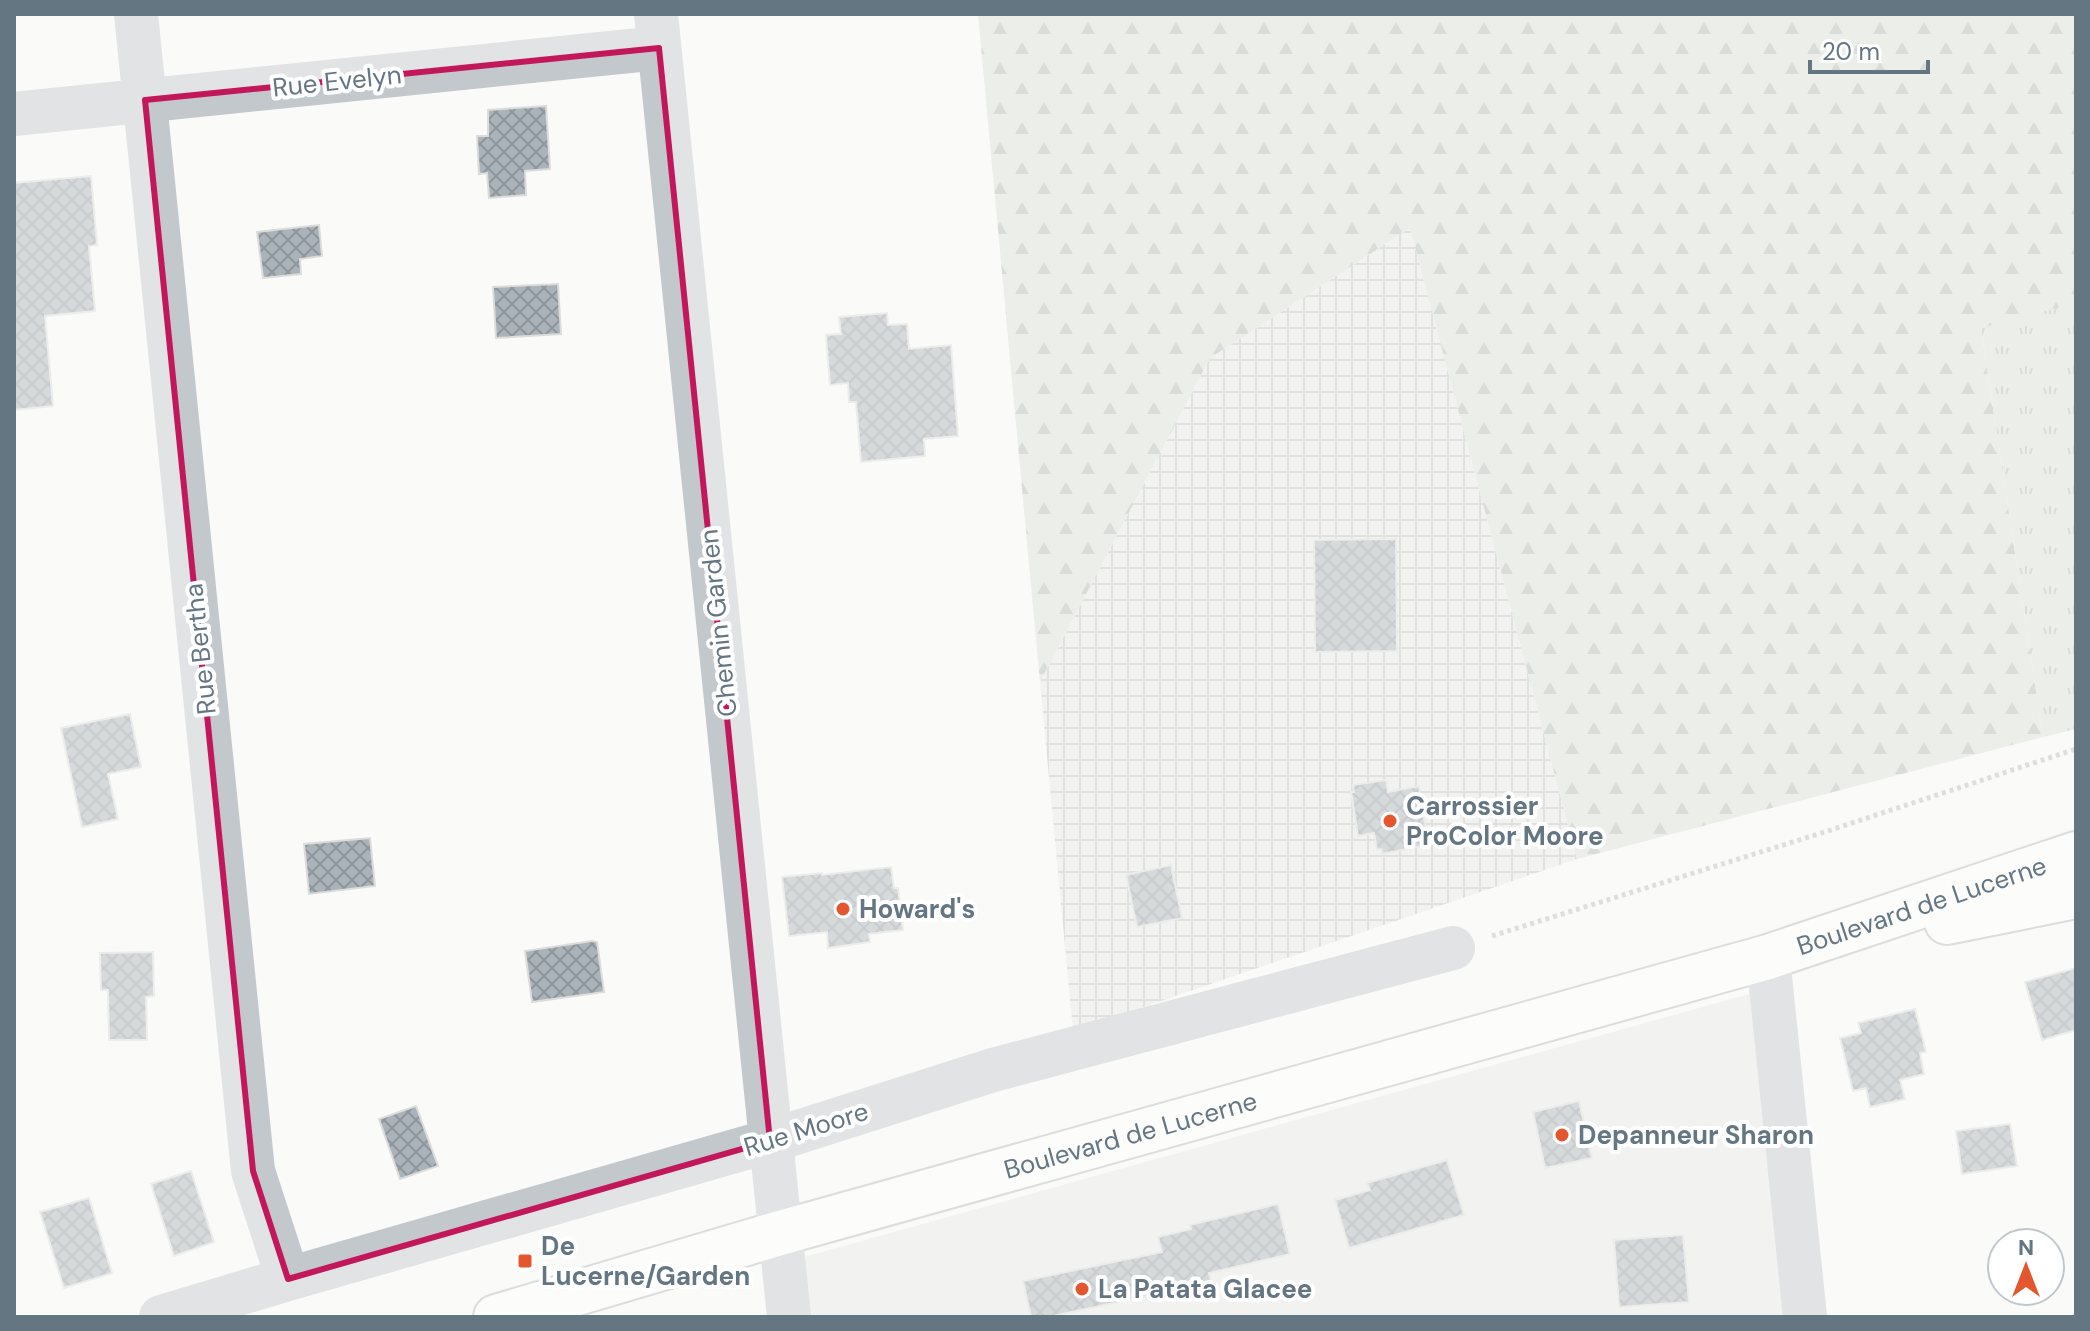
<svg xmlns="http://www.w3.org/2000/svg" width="2090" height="1331" viewBox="0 0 2090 1331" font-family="'DM Sans',sans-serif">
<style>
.built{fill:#e8e9e9}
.industrial{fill:url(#industrial-grid)}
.forest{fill:url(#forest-firs)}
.park{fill:url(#park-tufts)}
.building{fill:url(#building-cross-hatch);stroke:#dcdcda;stroke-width:2}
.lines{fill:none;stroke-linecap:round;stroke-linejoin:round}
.major-casing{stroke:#b5babe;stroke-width:48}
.path{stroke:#bbbfc2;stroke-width:5;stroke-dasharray:4 4;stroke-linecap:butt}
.minor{stroke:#c3c8cc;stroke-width:44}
.major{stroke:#fff;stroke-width:44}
.marked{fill:none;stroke:#c2185b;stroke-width:6;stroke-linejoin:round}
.poi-dot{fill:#e4572e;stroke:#fff;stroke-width:3}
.labels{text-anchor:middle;stroke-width:8;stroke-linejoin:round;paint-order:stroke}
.street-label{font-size:26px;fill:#657683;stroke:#fff}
.poi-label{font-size:26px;font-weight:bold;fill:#657683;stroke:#fff;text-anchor:start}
</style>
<defs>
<pattern id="industrial-grid" width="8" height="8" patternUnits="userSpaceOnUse" patternTransform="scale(2)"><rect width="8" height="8" fill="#e8e9e9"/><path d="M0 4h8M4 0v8" fill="none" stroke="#c0c1c2"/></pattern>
<pattern id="forest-firs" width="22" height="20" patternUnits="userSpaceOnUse" patternTransform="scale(2)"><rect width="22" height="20" fill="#dadfd7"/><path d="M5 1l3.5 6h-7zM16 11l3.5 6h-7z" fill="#b4b9b4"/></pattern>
<pattern id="park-tufts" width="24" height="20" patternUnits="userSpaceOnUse" patternTransform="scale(2)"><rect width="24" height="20" fill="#dadfd7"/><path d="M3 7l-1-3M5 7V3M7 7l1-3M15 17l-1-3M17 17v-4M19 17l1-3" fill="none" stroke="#b4b9b4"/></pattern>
<pattern id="building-cross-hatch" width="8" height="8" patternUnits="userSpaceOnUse" patternTransform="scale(2)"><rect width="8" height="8" fill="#aab3b9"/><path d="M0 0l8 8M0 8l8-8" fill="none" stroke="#8e969c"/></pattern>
</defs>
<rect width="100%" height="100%" fill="#fafaf8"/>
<path class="built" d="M1785,984L1820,1317H804L797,1259Z"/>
<path class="industrial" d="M1410,228L1577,859L1073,1031L1040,682L1210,358Z"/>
<path class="forest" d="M978,14H2076V303L1981,329L2043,737L1577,859L1410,228L1210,358L1040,682Z"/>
<path class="park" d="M2076,303V729L2043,737L1981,328Z"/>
<path class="building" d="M546,106L550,169L525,171L526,195L489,198L487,173L479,174L477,136H488V110Z
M91,176L97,245L89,246L95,311L45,316L53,406L14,410V183Z
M319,225L322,256L300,259L301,274L263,278L257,232Z
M558,284L561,334L496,338L493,287Z
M887,313L888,325L907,324L909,349L951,345L958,436L924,439L925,456L861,462L856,402H849L848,383L830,385L826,335L841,334L839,317Z
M1396,539L1397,651L1315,652L1314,540Z
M130,714L141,767L108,774L118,819L82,827L61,728Z
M1386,780L1388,792L1419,786L1428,843L1422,844V846L1382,854L1381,849L1377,850L1374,833L1358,836L1351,792H1354L1353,785Z
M370,838L375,886L309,894L304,844Z
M1171,865L1182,918L1137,927L1126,875Z
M891,867L894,888H898L903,930L869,934L870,942L828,948L827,932L789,936L782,877L822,873V875Z
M592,941L597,942L604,992L532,1002L525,951Z
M153,952L154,996L146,997L147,1040H109L108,990H101L100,953Z
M2076,968V1030L2042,1040L2025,982Z
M1915,1009L1926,1052L1920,1053L1924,1074L1900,1080L1905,1099L1870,1107L1866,1088L1853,1091L1840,1038L1861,1033L1858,1023Z
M1579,1101L1592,1158L1545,1168L1533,1112Z
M416,1106L438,1166L400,1179L379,1119Z
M2010,1124L2017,1166L1962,1174L1956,1131Z
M1447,1160L1464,1215L1349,1248L1335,1200L1370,1190L1367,1183Z
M191,1171L214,1242L174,1256L151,1184Z
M89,1198L112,1273L64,1288L40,1212Z
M1278,1204L1290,1254L1209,1273L1212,1284L1172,1294L1171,1291L1048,1317H1031L1023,1281L1162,1252L1158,1237L1191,1229L1190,1225Z
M1683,1235L1689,1302L1619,1307L1614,1240Z"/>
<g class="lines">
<defs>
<g id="major">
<path d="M1947,922L2076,896"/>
<path id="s1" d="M496,1317L780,1233L1768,957L2076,854"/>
</g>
</defs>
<use href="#major" class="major-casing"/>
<path class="path" d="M1492,936L1828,831L2076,749"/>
<path class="minor" d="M136,14L253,1171L288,1279
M656,14L789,1317
M14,114L659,48
M1768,957L1805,1317
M161,1317L288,1279L770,1141L993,1070L1453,948"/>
<use href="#major" class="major"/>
</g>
<path d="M0 0H2090V1331H0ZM659,48L770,1141L288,1279L253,1171L145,100Z" fill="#fafaf8" fill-opacity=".55" fill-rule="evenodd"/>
<path class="marked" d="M659,48L770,1141L288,1279L253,1171L145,100Z"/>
<g class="poi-dot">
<circle cx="1390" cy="821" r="8"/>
<circle cx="843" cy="909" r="8"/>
<circle cx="1562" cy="1135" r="8"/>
<rect x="517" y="1253" width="16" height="16" rx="4"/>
<circle cx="1082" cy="1289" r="8"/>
</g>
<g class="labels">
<g class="street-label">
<text transform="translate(337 81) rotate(-6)" y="9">Rue Evelyn</text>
<text transform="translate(718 623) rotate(-96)" y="9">Chemin Garden</text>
<text transform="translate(200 649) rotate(-96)" y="9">Rue Bertha</text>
<text dy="9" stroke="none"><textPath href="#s1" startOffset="1484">Boulevard de Lucerne</textPath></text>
<text transform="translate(806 1129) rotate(-17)" y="9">Rue Moore</text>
<text dy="9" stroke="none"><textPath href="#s1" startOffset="660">Boulevard de Lucerne</textPath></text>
</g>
<g class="poi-label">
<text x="1406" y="815">Carrossier<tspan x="1406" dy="30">ProColor Moore</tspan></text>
<text x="859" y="918">Howard's</text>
<text x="1578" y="1144">Depanneur Sharon</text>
<text x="541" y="1255">De<tspan x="541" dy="30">Lucerne/Garden</tspan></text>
<text x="1098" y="1298">La Patata Glacee</text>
</g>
</g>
<rect width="2090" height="1331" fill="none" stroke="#657683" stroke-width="32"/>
<g transform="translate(2026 1267)"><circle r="38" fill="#ffffff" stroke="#c1c8cd" stroke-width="2"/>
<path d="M0-6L14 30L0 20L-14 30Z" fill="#e4572e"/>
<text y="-12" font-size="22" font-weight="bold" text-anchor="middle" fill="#657683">N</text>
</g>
<path d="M1810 60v12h118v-12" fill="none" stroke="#657683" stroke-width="4"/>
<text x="1822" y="60" font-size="24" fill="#657683" stroke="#ffffff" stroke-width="6" paint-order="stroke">20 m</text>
</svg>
